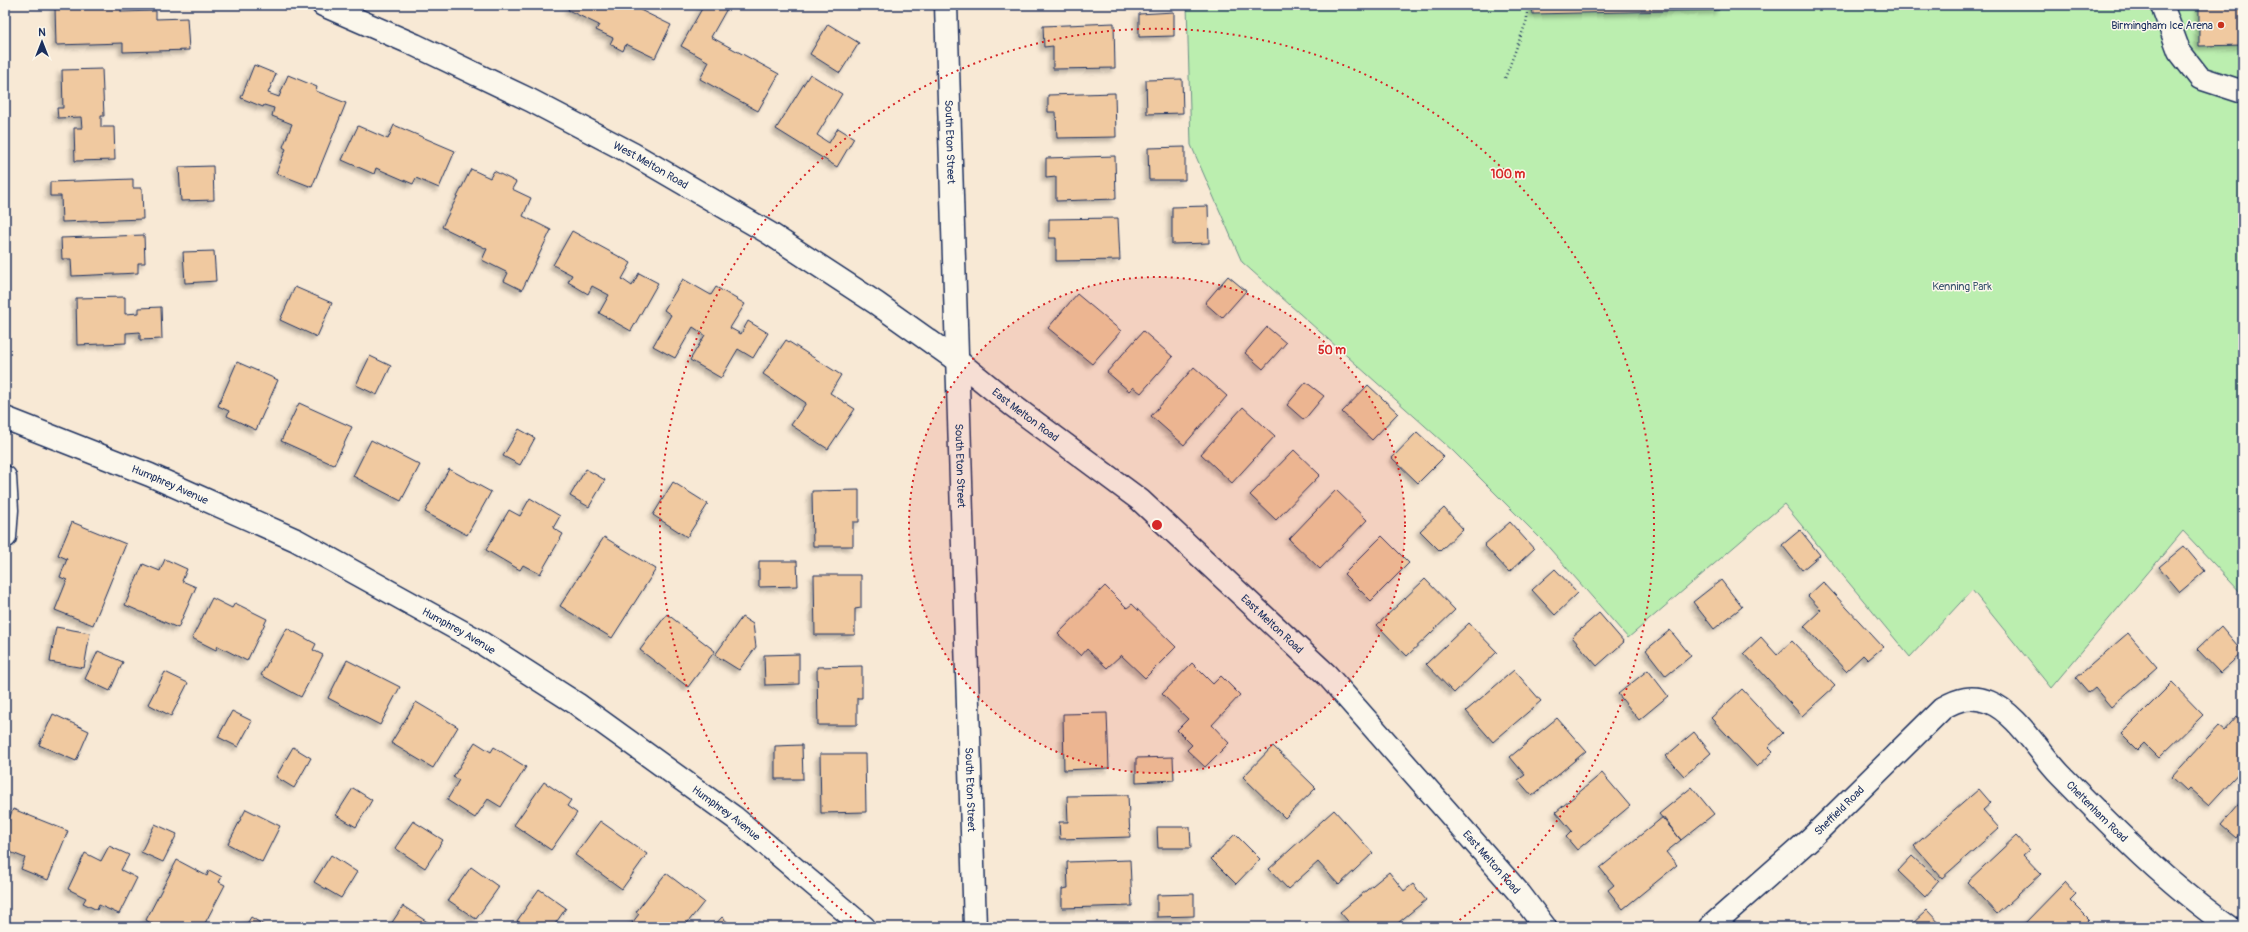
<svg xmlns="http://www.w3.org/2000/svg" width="2248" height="932" viewBox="0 0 2248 932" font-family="Pangolin,sans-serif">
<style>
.green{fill:#bbeeaf;stroke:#6b8e86}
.building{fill:#f0c9a0;stroke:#1b2f5e;filter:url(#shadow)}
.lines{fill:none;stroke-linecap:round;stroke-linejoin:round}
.minor-casing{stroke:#1b2f5e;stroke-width:25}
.path{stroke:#1b2f5e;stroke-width:2.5;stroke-dasharray:1 3;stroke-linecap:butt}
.minor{stroke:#fbf7ec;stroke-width:22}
.ring{fill:none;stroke:#d62828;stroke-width:2;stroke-dasharray:2 4}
.poi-dot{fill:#c8321e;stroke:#fbf7ec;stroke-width:1.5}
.labels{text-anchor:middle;stroke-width:3;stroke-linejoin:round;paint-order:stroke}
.poi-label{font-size:11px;fill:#1b2f5e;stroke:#fbf7ec;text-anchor:end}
.street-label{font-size:11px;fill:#1b2f5e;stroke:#fbf7ec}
.park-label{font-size:11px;fill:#3b556e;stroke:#fbf7ec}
.centre{fill:#d62828;stroke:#fbf7ec;stroke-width:2}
.ring-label{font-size:12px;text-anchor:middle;font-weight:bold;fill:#d62828;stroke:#fbf7ec;stroke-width:3;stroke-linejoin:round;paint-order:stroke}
</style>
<defs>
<filter id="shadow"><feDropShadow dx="-3.5" dy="3.5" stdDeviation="2" flood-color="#0004"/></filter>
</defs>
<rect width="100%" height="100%" fill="#f8e9d5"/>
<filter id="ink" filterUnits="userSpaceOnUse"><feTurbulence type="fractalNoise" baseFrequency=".025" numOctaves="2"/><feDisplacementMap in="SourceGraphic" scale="8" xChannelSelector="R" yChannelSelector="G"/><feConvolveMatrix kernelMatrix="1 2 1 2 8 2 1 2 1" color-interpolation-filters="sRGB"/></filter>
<g filter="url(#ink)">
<path class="green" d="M1187,5H2243V595L2183,531L2051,688L1972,590L1910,657L1784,504L1628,638L1544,542L1453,451L1242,262L1191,145Z"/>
<path class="building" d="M121,5V12L156,11V19L187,18L189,50L123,52V43L56,45L55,7Z
M571,5H630L671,25L655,58L626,44L623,51L610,44L613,38L596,30L599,25L568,10Z
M704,5H729L711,37L779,74L758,111L700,79L709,62L681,46Z
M1532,5H1719V10L1533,14Z
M2199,5H2243V45L2199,46Z
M1174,12V36L1139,37V14Z
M1114,23L1115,68L1053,69V46L1044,47L1043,26Z
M828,24L859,43L840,73L810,54Z
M254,65L276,74L268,93L279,97L288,75L317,87L316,91L346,103L312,187L276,173L286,149L283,147L292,124L272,116L274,108L264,105L263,107L241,98Z
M102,69L104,116H101V127H114L115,160L75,161L74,128H82L81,117L58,118L57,108H63L62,70Z
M810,74L842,94L817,135L829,143L838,128L854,138L837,167L776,129Z
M1182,79L1183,113L1147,114L1146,80Z
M1115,93L1116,137L1057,138L1056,112H1048V95Z
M394,125L455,151L439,188L416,178L413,184L376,168L374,174L342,160L358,126L388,139Z
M1185,147V180H1149L1148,148Z
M1115,156L1116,199L1056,201V177L1046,178V158Z
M213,166L214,200L181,201L179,167Z
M471,169L490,178L494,171L516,182L512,189L531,198L523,216L551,230L522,290L504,281L508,273L482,260L487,249L442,227Z
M133,179V188H142L143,219L62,222L61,196H50V182Z
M1208,206L1209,243L1172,244V207Z
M1118,218L1120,260L1056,261V238H1049V219Z
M572,231L631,263L622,279L632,286L639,273L658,283L631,331L599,313L609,295L592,286L588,294L568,282L572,275L553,265Z
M144,235L145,263H138V273L72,276L71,259H62L61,238Z
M214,251L216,281L185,283L183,252Z
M1228,276L1246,291L1222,318L1205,303Z
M683,279L711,295L716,287L745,304L730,328L741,334L748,321L768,333L753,358L738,349L721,378L690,360L705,335L693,327L675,358L653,346L671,315L664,310Z
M295,287L332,303L317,337L280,320Z
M1077,294L1121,331L1092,364L1048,328Z
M125,297V314L139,313V308L161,307L162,339L140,340V332L126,333V343L77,345L76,298Z
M1267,327L1286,343L1263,369L1245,353Z
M1143,331L1173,357L1141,393L1133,387L1129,391L1107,372Z
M786,340L841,375L830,393L855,409L828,449L791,425L806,403L763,374Z
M370,356L391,366L377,395L356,385Z
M237,362L278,380L256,430L227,416L229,411L218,406Z
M1194,367L1227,396L1184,445L1151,416Z
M1306,382L1324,396L1304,420L1287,405Z
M1368,385L1398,413L1372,440L1342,412Z
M299,403L352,427L334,465L281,441Z
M1243,407L1275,436L1232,483L1201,454Z
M519,429L535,438L520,465L503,456Z
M1417,432L1444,457L1418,483L1392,458Z
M371,440L420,465L401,501L353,476Z
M1294,450L1320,475L1276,520L1250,495Z
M449,469L491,492L467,535L425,512Z
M586,469L605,480L589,507L570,496Z
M673,482L708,504L687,537L653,515Z
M859,490V522H853V546H813L812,491Z
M1336,490L1367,520L1320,569L1289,539Z
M530,498L560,516L553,528L563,534L540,574L523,565L520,570L486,550L509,510L520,516Z
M1444,508L1463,529L1440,551L1420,531Z
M72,522L126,544L93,625L55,610L67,580L60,577L67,559L58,555Z
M1510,522L1534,549L1509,572L1484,545Z
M1800,530L1820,555L1802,570L1782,545Z
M1382,536L1409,563L1371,601L1344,574Z
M604,537L656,569L612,638L560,606Z
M2184,546L2205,571L2180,592L2159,567Z
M165,559L187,569L182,581L196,587L178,628L125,605L143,564L160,571Z
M759,561H797L798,586L759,587Z
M1555,569L1578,593L1555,615L1532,590Z
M814,575H861V608L855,609V635H815Z
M1425,579L1455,610L1407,656L1377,625Z
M1721,580L1742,607L1714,629L1693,602Z
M1823,582L1883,647L1868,660L1863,655L1846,671L1804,626L1821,610L1808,596Z
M1105,586L1127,608L1132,604L1176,647L1145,678L1121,655L1107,668L1087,649L1081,656L1058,634Z
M212,598L232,608L235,603L267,619L247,661L218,646L216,650L192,638Z
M1599,613L1624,642L1597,666L1572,637Z
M667,614L715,651L688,687L640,650Z
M742,617L753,624L756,647L739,670L715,655Z
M1469,623L1497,652L1454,693L1426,664Z
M2221,626L2243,652L2220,673L2197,649Z
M56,627L90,633L84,668L50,662Z
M287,628L316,644L313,650L323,655L301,697L261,675Z
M1670,630L1691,656L1666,676L1646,650Z
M2128,633L2157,667L2111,707L2095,688L2089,693L2076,678Z
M1761,637L1777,655L1792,641L1835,686L1802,716L1744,653Z
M98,651L123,662L110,691L85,679Z
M799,654V684L765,685L764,655Z
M347,660L400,687L380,725L328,698Z
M1192,663L1213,684L1221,676L1240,695L1212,725L1229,743L1205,767L1187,750L1192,745L1177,730L1188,719L1162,694Z
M862,666V698H857V725H818L817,667Z
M1514,670L1541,701L1493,742L1466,711Z
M1648,670L1668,696L1639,720L1618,694Z
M165,672L188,683L171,716L148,704Z
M2172,683L2203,715L2159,758L2144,743L2137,750L2121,734Z
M1742,689L1783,733L1768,747L1773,752L1757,767L1711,718Z
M416,702L458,727L433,768L391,743Z
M232,711L252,721L238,747L218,737Z
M1107,713L1109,768L1064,770L1063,714Z
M53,714L89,731L76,761L39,745Z
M2237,716L2243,722V768L2209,805L2190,788L2187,791L2172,777L2218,726L2224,731Z
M1557,718L1586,751L1532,796L1518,780L1525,775L1510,757Z
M1694,732L1711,753L1684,776L1666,756Z
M475,742L491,752L494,747L526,767L501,807L488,799L475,818L447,800L459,780L453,777Z
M802,745L803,779H775V746Z
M1273,746L1316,788L1285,818L1243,777Z
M293,747L311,758L294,788L276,777Z
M820,754H865L866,812L821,813Z
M1173,757L1174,780L1136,782V758Z
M1602,773L1630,806L1577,850L1566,837L1572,831L1556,812Z
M544,782L571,800L567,806L577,813L551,850L514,825Z
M1692,787L1714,814L1681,840L1659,814Z
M353,788L372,800L356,827L336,815Z
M1979,789L1991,803L1983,810L1999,828L1942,878L1914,846Z
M1128,795L1130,837L1060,839L1059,822H1068L1067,796Z
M2243,799V834L2241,832L2236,838L2221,825Z
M13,809L68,831L48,880L21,869L25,858L5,850V829Z
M246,809L280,826L262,862L228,844Z
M1334,810L1373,853L1339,885L1318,862L1288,889L1269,869Z
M1663,817L1681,840L1666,852L1677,865L1623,909L1608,890L1614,885L1600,868Z
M413,821L443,840L425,868L395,848Z
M600,821L647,854L622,889L575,855Z
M155,824L177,834L163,862L141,852Z
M1157,827H1190L1191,848H1158Z
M1235,834L1260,859L1236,884L1211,859Z
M2016,836L2029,850L2023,855L2041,874L1997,914L1967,882Z
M109,846L129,855L121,870L137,878L119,914L99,905L97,910L83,903L86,898L68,889L85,853L101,861Z
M331,855L357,872L341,898L314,882Z
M1912,856L1939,881L1925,897L1898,871Z
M177,860L207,876L209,870L222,877L219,882L225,885L203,927H157L146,920Z
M1130,860L1132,906L1062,908V889L1068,888L1067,862Z
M471,867L499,887L476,919L448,900Z
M1389,872L1404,891L1413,884L1426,900L1393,927H1353L1340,912Z
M666,873L704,902L684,927H629L639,914L636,912Z
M2065,882L2076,894L2070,900L2089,919L2081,927H2021Z
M539,889L566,908L553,927H526L517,921Z
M1194,894V916L1157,917V895Z
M403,906L429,923L426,927H389Z
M1927,910L1943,927H1909Z
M251,917L267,927H245Z
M722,917L733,927H713Z
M1430,923L1434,927H1425Z"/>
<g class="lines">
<defs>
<g id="minor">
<path id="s1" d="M323,5L415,45L530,100L633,154L769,233L876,303L959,362L1012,405L1140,500L1327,675L1520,894L1545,927"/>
<path id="s2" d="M946,5L975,927"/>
<path d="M2162,5L2179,51L2200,78L2243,92"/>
<path id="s3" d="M5,418L150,475L296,540L477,640L577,704L735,818L864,927"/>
<path d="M5,477L7,510L5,537"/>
<path id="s4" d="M1710,927L1810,839L1943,708C1958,699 1972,695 1989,702C2017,713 2039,753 2061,775C2114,829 2168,884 2230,927"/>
</g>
</defs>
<use href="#minor" class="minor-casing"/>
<path class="path" d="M1505,78L1527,20V5"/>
<use href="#minor" class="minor"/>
</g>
</g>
<circle cx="1157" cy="525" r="248" fill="#d62828" fill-opacity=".12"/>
<g class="ring">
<circle cx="1157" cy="525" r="248"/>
<path d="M861 925A497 497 0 1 1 1453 925"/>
</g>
<circle class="poi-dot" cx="2221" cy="25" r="4"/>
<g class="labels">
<g class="poi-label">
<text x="2213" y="29">Birmingham Ice Arena</text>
</g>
<g class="street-label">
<text dy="4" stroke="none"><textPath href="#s2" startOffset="137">South Eton Street</textPath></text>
<text dy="4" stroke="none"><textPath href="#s1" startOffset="365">West Melton Road</textPath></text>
<text dy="4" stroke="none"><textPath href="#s1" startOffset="816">East Melton Road</textPath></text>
<text dy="4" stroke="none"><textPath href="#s2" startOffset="461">South Eton Street</textPath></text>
<text dy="4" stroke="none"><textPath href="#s3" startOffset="178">Humphrey Avenue</textPath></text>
<text dy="4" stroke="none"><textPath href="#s1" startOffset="1140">East Melton Road</textPath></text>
<text dy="4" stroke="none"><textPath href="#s3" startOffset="502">Humphrey Avenue</textPath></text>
<text dy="4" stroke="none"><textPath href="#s2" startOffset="785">South Eton Street</textPath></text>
<text dy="4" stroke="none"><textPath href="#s4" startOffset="174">Sheffield Road</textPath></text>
<text dy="4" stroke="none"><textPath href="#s4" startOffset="523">Cheltenham Road</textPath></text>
<text dy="4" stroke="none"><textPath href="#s3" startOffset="826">Humphrey Avenue</textPath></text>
<text dy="4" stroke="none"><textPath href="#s1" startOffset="1464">East Melton Road</textPath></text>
</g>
<g class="park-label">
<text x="1962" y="290">Kenning Park</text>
</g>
</g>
<circle cx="1157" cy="525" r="6" class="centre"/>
<g class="ring-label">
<text x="1508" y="178">100 m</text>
<text x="1332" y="354">50 m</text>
</g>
<rect width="2248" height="932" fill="none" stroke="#fbf7ec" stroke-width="20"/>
<rect x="10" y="10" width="2228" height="912" fill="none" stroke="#1b2f5e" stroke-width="1.5" filter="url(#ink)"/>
<g transform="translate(42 42)" stroke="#fbf7ec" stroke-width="3" paint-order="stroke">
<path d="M0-3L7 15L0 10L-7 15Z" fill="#1b2f5e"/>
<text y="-6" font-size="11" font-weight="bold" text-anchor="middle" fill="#1b2f5e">N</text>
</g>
</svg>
